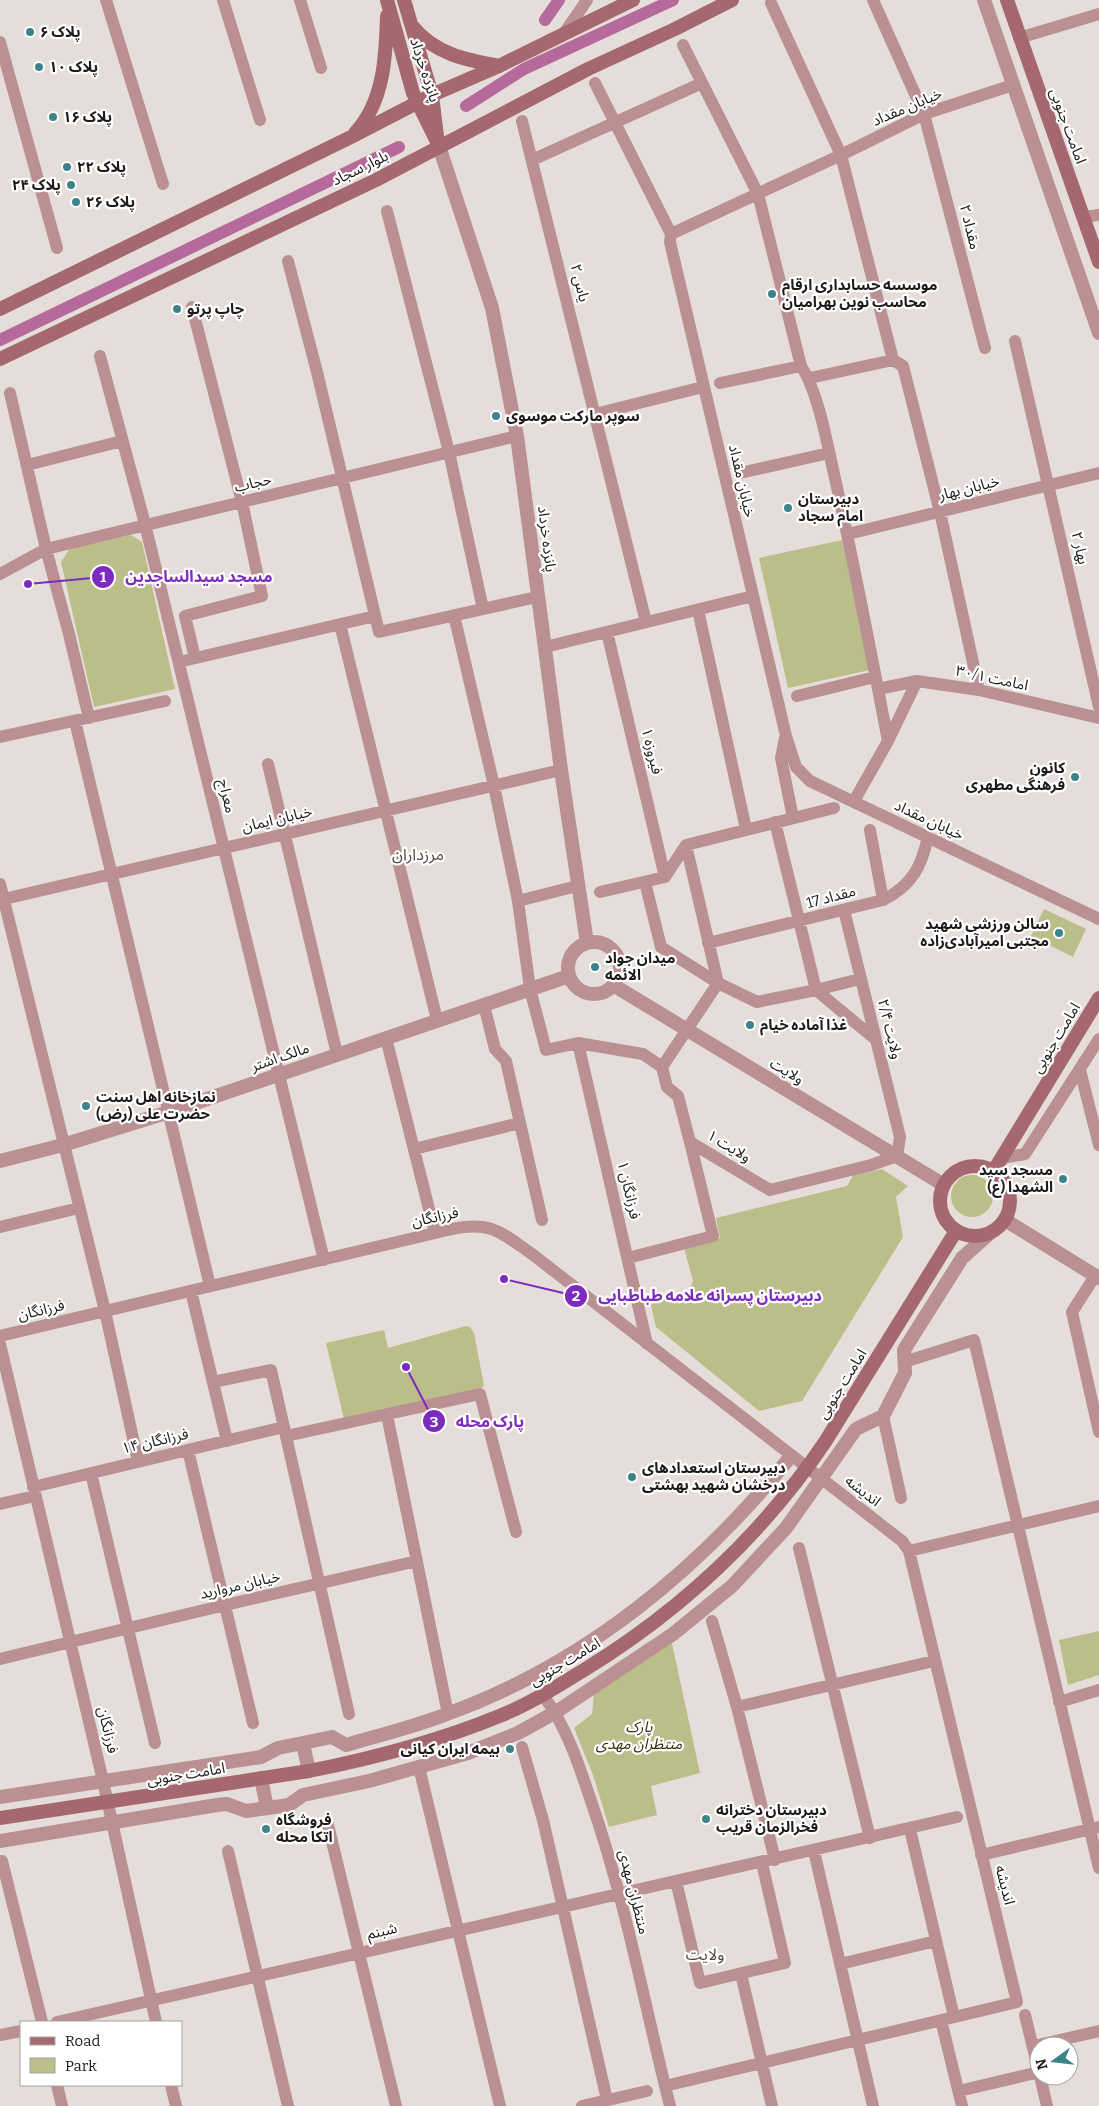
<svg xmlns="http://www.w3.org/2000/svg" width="1099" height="2106" viewBox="0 0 1099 2106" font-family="Bitter,'Noto Sans Arabic',serif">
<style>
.green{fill:#bcbe8a}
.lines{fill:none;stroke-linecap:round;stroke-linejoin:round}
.canal{stroke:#b56a9b;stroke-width:12}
.minor{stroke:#ba9093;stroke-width:12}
.tertiary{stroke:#ba9093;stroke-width:14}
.secondary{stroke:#a4686e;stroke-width:14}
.poi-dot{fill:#3c838c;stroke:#fff;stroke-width:2}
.labels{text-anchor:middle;stroke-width:4.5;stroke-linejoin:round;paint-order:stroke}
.poi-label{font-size:15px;font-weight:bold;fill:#1d1a19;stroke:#fff;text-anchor:start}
.street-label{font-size:15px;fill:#1d1a19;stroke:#fff}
.park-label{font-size:15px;font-style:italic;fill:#303109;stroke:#fff}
.neighbourhood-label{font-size:16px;fill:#4e4744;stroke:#fff}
.leader{fill:none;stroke:#7b2cbf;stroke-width:2}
.callout-dot{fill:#7b2cbf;stroke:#fff;stroke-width:2}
.mark-label{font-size:15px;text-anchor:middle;font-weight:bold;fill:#fff}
.callout-label{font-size:16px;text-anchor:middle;font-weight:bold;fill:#7b2cbf;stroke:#fff;stroke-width:4.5;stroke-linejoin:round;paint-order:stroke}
</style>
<rect width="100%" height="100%" fill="#e5ddd9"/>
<path class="green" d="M131,535L142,542L175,689L94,707L61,562L71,547Z
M842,540L870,670L788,688L759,558Z
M1044,909L1086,929L1073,957L1031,936Z
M882,1169L908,1186L896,1197L903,1237L802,1401L759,1411L656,1327L650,1301L689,1291L693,1281L684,1248L720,1238L716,1218L847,1186L853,1175Z
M951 1196a21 21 0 1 1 42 0a21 21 0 1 1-42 0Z
M466,1326L470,1327L474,1333L484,1386L480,1389L344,1419L326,1343L384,1330L388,1348Z
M1099,1631V1675L1068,1685L1059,1640Z
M671,1639L700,1773L651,1786L657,1815L609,1827L593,1775L574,1728L592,1714L594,1693Z"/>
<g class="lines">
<path class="canal" d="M545,20L559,0
M466,106L524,69L673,0
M0,340L399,147"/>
<path class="minor" d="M106,0L163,184
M223,0L260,120
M300,0L321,68
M873,0L924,114L985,348
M771,3L841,155L893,360
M563,35L587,0
M1019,38L1099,14
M0,42L57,248
M683,45L758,194L801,366C818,391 827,443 834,474C854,563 871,652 888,741
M595,83L671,234
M1013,85L924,114L841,155L671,234L670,242L786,736L796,767L810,781L1099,919
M522,121L646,622
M532,160L702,83
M387,211L449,452L483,609
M1083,217L1099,215
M288,261L317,372L379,632L537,597
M192,307L242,502L262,596L185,616L195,658
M1015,341L1099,707
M100,356L145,524L324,1260
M810,378L893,360L903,366L940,512L979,690
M720,383L801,366
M10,393L46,549L69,634L89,718
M595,414L703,387
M27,465L122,441
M740,473L829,453
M848,534L1099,473
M0,574L46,549L517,436
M698,610L746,829
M454,615L494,786L518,901L530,989L546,1050L578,1043L643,1054L662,1067L667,1087L678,1096L690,1142
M340,624L437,1020
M607,632L665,877
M545,647L753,596
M187,660L375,616
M878,689L917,681L979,690L1099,718
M797,696L875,677
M75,721L210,1286
M0,737L165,701
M785,738L781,758L793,818
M268,764L337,1054
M854,801L888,741L917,681
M775,822L816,990L875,1039
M870,830L883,900
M686,845L834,808
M686,845L718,983
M645,882L661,947L718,983L757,1002L816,990L860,979
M0,884L105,1311L138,1461
M600,892L665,877L686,845
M0,900L561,770
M518,901L577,886
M708,943L883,900C911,886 922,867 928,836
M484,1005L495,1049L506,1061L542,1220
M386,1038L435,1233
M578,1043L647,1344
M662,1067L718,983
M1080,1070L1099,1145
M414,1149L520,1123
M1002,1158L1025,1154L1099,1039
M0,1227L79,1208
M628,1258L713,1236L690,1142L770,1190L871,1165L897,1156L900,1137L844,910
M1095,1276L1072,1312L1099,1432
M191,1291L227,1441
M0,1336L452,1229C492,1221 500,1232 532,1254L902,1541L909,1551L1017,2002L665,2086
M0,1344L103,1781L156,2022
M904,1362L974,1340L1099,1868
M213,1382L271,1370L349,1714
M387,1415L448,1714
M883,1416L901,1498
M286,1436L480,1394L516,1532
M188,1450L253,1723
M91,1473L155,1743
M33,1487L284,1427
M0,1504L35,1496
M799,1548L870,1838
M909,1551L1099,1506
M712,1621L737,1707L775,1860
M0,1659L225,1605L417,1561
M543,1695C566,1726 578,1762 590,1798C625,1898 644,2003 670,2106
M1059,1702L1099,1690
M737,1707L934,1661
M522,1747L543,1820L607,2100
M419,1767L500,2106
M328,1825L396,2106
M910,1829L954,2017
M228,1851L288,2106
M814,1851L873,2106
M981,1855L1099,1827
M2,1861L42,2022
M676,1881L700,1983L785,1963L762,1863
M840,1964L936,1941
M741,1974L772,2106
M1025,2015L1039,2072
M941,2020L962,2106
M57,2022L957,1817
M0,2035L21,2031
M1034,2046L1099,2031
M1040,2076L1047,2106
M57,2085L62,2106
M171,2085L176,2106
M959,2091L1039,2072
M582,2106L647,2091"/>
<path class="tertiary" d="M984,0L1099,333
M439,146L492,308L517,436L561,770L587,943
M568 968a26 26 0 1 1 52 0a26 26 0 1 1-52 0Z
M613,985L944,1185
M0,1161L63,1145L169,1112L569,976
M1005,1220L1099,1278
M303,1744L309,1771
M261,1778L267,1808
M0,1797L261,1757L278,1748L332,1737L346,1745C380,1735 414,1727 447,1714C585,1664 700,1569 791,1456
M0,1841L217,1805L227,1804L246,1811L289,1805L303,1795L369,1781L468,1753L518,1733L556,1712L673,1634L732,1586L786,1528L856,1429L883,1416L905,1373L904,1350L962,1258L990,1233"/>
<path class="secondary" d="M387,0L413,93L439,146
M404,0L432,95L437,136
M1007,0L1099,262
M413,27C435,54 466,60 499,66
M355,133C384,102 386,56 387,16
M0,309L351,137L432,95L499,66L633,0
M0,359L376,180L588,69L675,29L732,0
M940 1201a35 35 0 1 1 70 0a35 35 0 1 1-70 0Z
M993,1172L1099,998
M0,1818L309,1771C375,1758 439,1741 502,1715C531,1703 558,1686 584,1670C680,1611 762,1535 825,1442L956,1231"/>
</g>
<g class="poi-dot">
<circle cx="30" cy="32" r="5"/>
<circle cx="39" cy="67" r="5"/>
<circle cx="53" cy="117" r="5"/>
<circle cx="67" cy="167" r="5"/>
<circle cx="71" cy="185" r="5"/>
<circle cx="76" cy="202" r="5"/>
<circle cx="772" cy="294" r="5"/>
<circle cx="177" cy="309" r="5"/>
<circle cx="496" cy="416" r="5"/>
<circle cx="788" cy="508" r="5"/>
<circle cx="1075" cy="777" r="5"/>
<circle cx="1059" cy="933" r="5"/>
<circle cx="595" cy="967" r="5"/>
<circle cx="750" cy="1025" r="5"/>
<circle cx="86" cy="1106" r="5"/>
<circle cx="1063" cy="1179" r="5"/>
<circle cx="632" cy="1477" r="5"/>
<circle cx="510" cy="1749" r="5"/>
<circle cx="706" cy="1819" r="5"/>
<circle cx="266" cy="1829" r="5"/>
</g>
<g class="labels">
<g class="poi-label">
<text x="40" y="37">پلاک ۶</text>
<text x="49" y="72">پلاک ۱۰</text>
<text x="63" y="122">پلاک ۱۶</text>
<text x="77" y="172">پلاک ۲۲</text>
<text x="61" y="190" text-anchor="end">پلاک ۲۴</text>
<text x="86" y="207">پلاک ۲۶</text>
<text x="782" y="290">موسسه حسابداری ارقام<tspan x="782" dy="17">محاسب نوین بهرامیان</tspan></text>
<text x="187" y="314">چاپ پرتو</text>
<text x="506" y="421">سوپر مارکت موسوی</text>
<text x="798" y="504">دبیرستان<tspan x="798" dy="17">امام سجاد</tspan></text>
<text x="1065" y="773" text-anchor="end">کانون<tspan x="1065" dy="17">فرهنگی مطهری</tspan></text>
<text x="1049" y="929" text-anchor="end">سالن ورزشی شهید<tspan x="1049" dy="17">مجتبی امیرآبادی‌زاده</tspan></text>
<text x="605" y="963">میدان جواد<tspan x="605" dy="17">الائمه</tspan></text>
<text x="760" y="1030">غذا آماده خیام</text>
<text x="96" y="1102">نمازخانه اهل سنت<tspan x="96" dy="17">حضرت علی (رض)</tspan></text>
<text x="1053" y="1175" text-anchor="end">مسجد سید<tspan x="1053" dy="17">الشهدا (ع)</tspan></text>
<text x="642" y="1473">دبیرستان استعدادهای<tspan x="642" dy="17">درخشان شهید بهشتی</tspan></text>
<text x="500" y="1754" text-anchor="end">بیمه ایران کیانی</text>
<text x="716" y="1815">دبیرستان دخترانه<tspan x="716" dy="17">فخرالزمان قریب</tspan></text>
<text x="276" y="1825">فروشگاه<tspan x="276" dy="17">اتکا محله</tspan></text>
</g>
<g class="street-label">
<text transform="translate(425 70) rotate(72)" y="5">پانزده خرداد</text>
<text transform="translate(907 107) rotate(-23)" y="5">خیابان مقداد</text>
<text transform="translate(1068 126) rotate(70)" y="5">امامت جنوبی</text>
<text transform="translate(360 168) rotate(-26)" y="5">بلوار سجاد</text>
<text transform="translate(970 227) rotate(76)" y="5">مقداد ۲</text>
<text transform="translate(580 283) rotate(76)" y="5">یاس ۲</text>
<text transform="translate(742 481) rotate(77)" y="5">خیابان مقداد</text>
<text transform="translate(253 483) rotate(-13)" y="5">حجاب</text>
<text transform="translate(969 488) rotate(-14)" y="5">خیابان بهار</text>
<text transform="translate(547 539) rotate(83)" y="5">پانزده خرداد</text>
<text transform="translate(1080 548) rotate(77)" y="5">بهار ۲</text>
<text transform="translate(992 678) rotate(12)" y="5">امامت ۳۰/۱</text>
<text transform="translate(652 751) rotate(76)" y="5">فیروزه ۱</text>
<text transform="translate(227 796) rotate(77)" y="5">معراج</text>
<text transform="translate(277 819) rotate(-13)" y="5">خیابان ایمان</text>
<text transform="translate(929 820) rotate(25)" y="5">خیابان مقداد</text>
<text transform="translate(831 897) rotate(-15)" y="5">مقداد 17</text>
<text transform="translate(890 1029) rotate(76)" y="5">ولایت ۲/۴</text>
<text transform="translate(1056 1038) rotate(-59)" y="5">امامت جنوبی</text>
<text transform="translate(280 1057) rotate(-19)" y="5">مالک اشتر</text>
<text transform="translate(787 1071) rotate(31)" y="5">ولایت</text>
<text transform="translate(729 1146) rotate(31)" y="5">ولایت ۱</text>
<text transform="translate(629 1190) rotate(77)" y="5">فرزانگان ۱</text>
<text transform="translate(435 1217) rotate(-12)" y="5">فرزانگان</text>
<text transform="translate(41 1310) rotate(-13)" y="5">فرزانگان</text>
<text transform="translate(842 1384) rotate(-58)" y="5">امامت جنوبی</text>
<text transform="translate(155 1441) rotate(-13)" y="5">فرزانگان ۱۴</text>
<text transform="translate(863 1491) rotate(38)" y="5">اندیشه</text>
<text transform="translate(240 1585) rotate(-13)" y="5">خیابان مروارید</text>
<text transform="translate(565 1662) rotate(-31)" y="5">امامت جنوبی</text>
<text transform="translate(108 1730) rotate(77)" y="5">فرزانگان</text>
<text transform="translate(186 1774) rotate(-9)" y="5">امامت جنوبی</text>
<text transform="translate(1005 1885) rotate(76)" y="5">اندیشه</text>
<text transform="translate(634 1892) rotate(76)" y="5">منتظران مهدی</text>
<text transform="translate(382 1931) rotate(-13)" y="5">شبنم</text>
</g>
<g class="park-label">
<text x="639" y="1732">پارک<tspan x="639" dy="17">منتظران مهدی</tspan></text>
</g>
<g class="neighbourhood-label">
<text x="418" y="860">مرزداران</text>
<text x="705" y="1960">ولایت</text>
</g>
</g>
<path class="leader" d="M28 584L103 577M504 1279L576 1296M406 1367L434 1421"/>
<g class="callout-dot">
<circle cx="28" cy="584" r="5"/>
<circle cx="504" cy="1279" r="5"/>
<circle cx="406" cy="1367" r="5"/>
<circle cx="103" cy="577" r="12"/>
<circle cx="576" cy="1296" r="12"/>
<circle cx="434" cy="1421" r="12"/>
</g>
<g class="mark-label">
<text x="103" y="582">1</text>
<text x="576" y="1301">2</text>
<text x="434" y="1427">3</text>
</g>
<g class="callout-label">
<text x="199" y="582">مسجد سیدالساجدین</text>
<text x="710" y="1301">دبیرستان پسرانه علامه طباطبایی</text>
<text x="490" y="1427">پارک محله</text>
</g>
<rect x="20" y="2021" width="162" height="65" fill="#ffffff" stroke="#a5a3a3"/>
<rect x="30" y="2037" width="25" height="8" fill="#a4686e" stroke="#a5a3a3"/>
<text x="65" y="2046" font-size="15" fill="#1d1a19">Road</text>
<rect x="30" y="2058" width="25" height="15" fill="#bcbe8a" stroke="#a5a3a3"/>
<text x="65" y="2071" font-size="15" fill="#1d1a19">Park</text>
<g transform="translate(1054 2061) rotate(255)"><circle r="24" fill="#ffffff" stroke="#a5a3a3"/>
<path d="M0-4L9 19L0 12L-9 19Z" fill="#3c838c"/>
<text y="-8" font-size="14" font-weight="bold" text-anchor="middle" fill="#1d1a19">N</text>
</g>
</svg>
